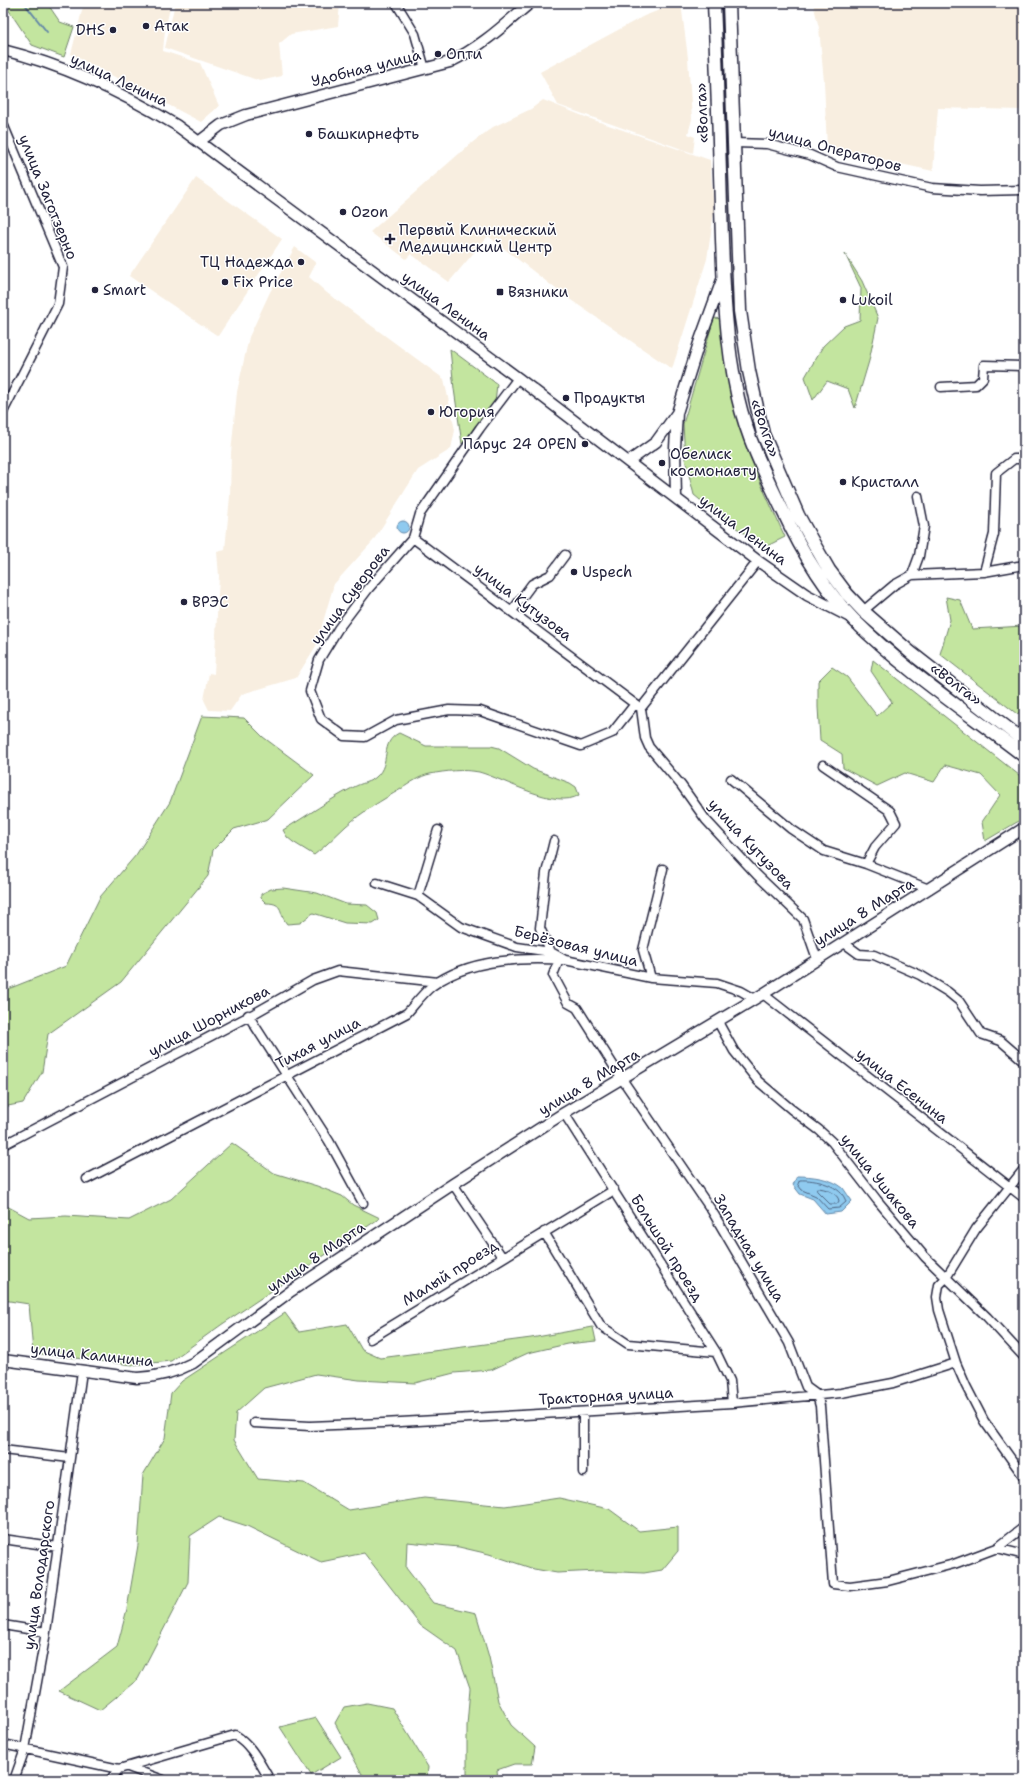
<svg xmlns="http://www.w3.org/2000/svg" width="1027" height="1783" viewBox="0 0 1027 1783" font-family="'Shantell Sans',sans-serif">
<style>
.built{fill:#f8eee0}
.green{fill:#c3e59f;stroke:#72846d}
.water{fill:#8fcaef;stroke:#6387a7}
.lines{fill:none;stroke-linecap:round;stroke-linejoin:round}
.shore{stroke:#4e6583;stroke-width:1}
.stream{stroke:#6387a7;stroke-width:2}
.minor-casing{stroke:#22223b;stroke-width:11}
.major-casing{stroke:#22223b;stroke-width:13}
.highway-casing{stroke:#22223b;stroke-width:15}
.minor{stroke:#fff;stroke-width:8}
.major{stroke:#fff;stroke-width:10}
.highway{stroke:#fff;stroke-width:12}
.poi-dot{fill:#22223b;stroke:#fff;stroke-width:1.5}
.labels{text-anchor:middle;stroke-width:3;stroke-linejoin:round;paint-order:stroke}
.poi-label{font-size:15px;fill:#22223b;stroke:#fff;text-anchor:start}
.street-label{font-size:15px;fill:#22223b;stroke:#fff}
</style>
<rect width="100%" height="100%" fill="#fff"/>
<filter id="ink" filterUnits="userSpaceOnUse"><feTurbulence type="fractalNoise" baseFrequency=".025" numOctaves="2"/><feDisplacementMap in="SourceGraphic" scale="8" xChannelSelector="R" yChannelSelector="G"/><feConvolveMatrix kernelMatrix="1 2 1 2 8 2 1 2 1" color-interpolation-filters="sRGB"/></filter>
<g filter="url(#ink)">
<path class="built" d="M84,3H171L165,30L163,51L200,63L219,106L201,122L71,54Z
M175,3H340L338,26L291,34L279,44L282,76L260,81L165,48Z
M678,3H681L688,58L692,119L688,134L695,137L693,153L558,105L540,72L644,16Z
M813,3H1024V110L938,108L933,171L827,148L824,82L819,28Z
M543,100L588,118L710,160L714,212L707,259L672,369L565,296L488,236L449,282L411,254L406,259L370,232L469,145L493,127L531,109Z
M196,178L282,239L218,336L129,276Z
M295,247L316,263L309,277L327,293L444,379L455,430L451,449L418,470L373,541L334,584L316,646L296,678L242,694L230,711L209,710L204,700L209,673L214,674L219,576L217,552L225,550L230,496L231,453L237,392L249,337L270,292Z"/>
<path class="green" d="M4,3H47L60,22L74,27L64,57L32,45Z
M578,3H641L636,6L586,5Z
M845,254L862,281L878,318L869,361L855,408L848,389L827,381L813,400L805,377L823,346L844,326L860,320L861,288Z
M714,318L722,319L728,381L744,439L761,484L785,537L765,547L726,521L694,495L685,459L683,424Z
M450,349L497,384L495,403L462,444L454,389Z
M946,597L960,600L972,629L1024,626V710L1017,714L940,654L950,620Z
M873,660L1024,779V818L985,841L982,822L1000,795L981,775L945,765L934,782L905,773L877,786L843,768L842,754L820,740L818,707V681L832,667L847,677L877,716L892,702L871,671Z
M202,716L244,718L263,737L314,775L268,819L234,829L213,850L208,876L121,982L48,1034L42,1072L23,1103L3,1107V991L66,966L100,897L136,855L170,802Z
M399,733L426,746H491L499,748L533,769L570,783L576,787L579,795C557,810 504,779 479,772C463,769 446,771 430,774C420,776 410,783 401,789C382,800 362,812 346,826C335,836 326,846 314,855L293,842L287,837L283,830C307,816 330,799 354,787C361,783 371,782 376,777C392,763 379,743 399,733Z
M283,888L317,893L346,904L367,905L377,913L379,920L373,924L345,923L313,913L300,923L287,924C278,913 285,903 266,903L261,898V894L271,889Z
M232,1143L274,1173L317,1186L342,1196L353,1205L380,1218L221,1325L171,1361L133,1365L33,1353L29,1304L3,1300V1204L29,1218L66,1216L129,1220L171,1199Z
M285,1313L299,1332L347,1324L362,1350L380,1358L531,1338L593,1327L596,1341L567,1344L528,1353L491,1370L454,1373L415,1383L359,1380L316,1374L264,1388L236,1413L234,1440L258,1479L304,1483L349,1510L424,1498L505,1506L559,1498L609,1509L639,1531L678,1527V1551L662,1570L644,1573L598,1571L557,1573L534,1569L489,1554L459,1547L407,1542L406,1568L433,1603L476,1613L489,1657L498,1701L511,1725L535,1747L532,1764H514L497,1770L498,1780H467V1726L470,1688L457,1651L420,1625L364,1553L321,1562L247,1526L219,1517L190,1536L188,1582L138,1679L100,1710L59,1691L117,1647L127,1609L138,1545L143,1475L165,1438L171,1393L182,1381Z
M367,1703L392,1708L428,1767L427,1780H361L363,1776L335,1723L344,1707Z
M316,1718L341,1757L311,1775L280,1727Z"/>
<path class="water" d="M397 527a6 6 0 1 1 12 0a6 6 0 1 1-12 0Z
M797,1176C812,1176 831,1178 843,1188C846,1192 849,1197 852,1201L841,1212L826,1214L813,1199L800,1194L793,1185Z"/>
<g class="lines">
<path class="shore" d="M800,1180C815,1179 842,1185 846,1202L839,1208L828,1209L816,1196L802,1190L798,1185Z
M817,1188C825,1188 838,1193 839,1201L837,1204H830L817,1191Z"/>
<path class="stream" d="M24,3L47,32"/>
<defs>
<path id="minor" d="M396,3L415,34L425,69
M3,124L63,267L58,304L3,412
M735,143L767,144L810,155L837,167L932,188L980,191L1024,190
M518,378L480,428L420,514L413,538L369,588L338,629L319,660L310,691L321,719L344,736L365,737L396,720L449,710L480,711L581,746L612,733L635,704L641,708L758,561
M941,387L976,385L983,378L984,365L1024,366
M413,538L635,704
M984,572L994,534L996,473L1014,459H1024
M912,575L919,556L924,526L918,496
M512,611L532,584L550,575L565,555
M863,611L894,585L912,575L984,572L1024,565
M641,708L645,738L649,747L681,785L706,820L757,875L803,919L817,959
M823,765L890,811L896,823L875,847L866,864L929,889
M731,779L791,829L824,851L866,864
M377,883L418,896L461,927L517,947L551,952L565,960L651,978L717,983L741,991L755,999
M418,896L438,830
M844,943L859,954L874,955L920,975L948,992L959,1001L981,1034L1001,1041L1024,1061
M551,952L540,928L546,873L554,841
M559,960L553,975L568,1003L577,1008L622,1079L712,1211L789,1343L806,1387L817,1395L820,1406L833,1584L850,1586L888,1581L954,1564L997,1548L1024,1527
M651,978L643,950L663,869
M763,994L1024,1198
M248,1015L329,1141L363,1203
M718,1022L734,1051L758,1081L791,1109L819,1130L832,1142L877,1200L925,1257L987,1317L1024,1357
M564,1113L716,1352L730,1381L732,1403
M5,1144L255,1013L313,980L338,971L438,982
M1024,1169L976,1229L946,1278L939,1285L937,1297L939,1310L956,1363L966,1386L984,1421L1024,1477
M87,1179L407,1013C415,1004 423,993 432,986C469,959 521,957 565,960
M453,1184L502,1257
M544,1232L601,1326L628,1344L716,1352
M370,1339L614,1190
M583,1412V1472
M254,1423L310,1426L383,1423L732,1403L841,1393L893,1383L956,1363
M3,1450L70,1458
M3,1539L58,1547
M997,1548L1024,1555
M3,1625L46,1632
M3,1744L119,1769L235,1735C252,1745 260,1764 270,1780
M128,1767L163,1780
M14,1780L25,1749L46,1632L82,1371
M110,1780L119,1769"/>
<path id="major" d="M3,50C64,65 123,93 176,125L518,378L758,561L807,595L850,617
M200,141L221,125L246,115L450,62C481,47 504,25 530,3
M628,462L656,442L677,413
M676,498L675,448L677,413L699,343L722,280
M3,1360L137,1378C158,1377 174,1373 193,1363L291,1291L453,1184L564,1113L763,994L1024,828"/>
<path id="highway" d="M714,3C717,71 719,139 721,207C723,271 724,336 738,398C747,438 765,474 783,511C801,550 824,589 854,620C905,671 967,712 1024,756
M729,3L740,311L749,371L763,434L798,515L814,544L829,570L847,594L863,611L910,652L1024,741"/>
</defs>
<use href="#minor" class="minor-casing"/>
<use href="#major" class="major-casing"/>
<use href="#highway" class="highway-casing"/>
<use href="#minor" class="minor"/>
<use href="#major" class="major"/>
<use href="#highway" class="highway"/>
</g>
</g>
<g class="poi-dot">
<circle cx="146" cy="26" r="4"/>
<circle cx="113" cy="30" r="4"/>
<circle cx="438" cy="54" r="4"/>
<circle cx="309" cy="134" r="4"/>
<circle cx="343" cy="212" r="4"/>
<path d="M388 233h4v4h4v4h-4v4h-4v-4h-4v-4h4z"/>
<circle cx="301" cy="262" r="4"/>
<circle cx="225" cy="282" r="4"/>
<circle cx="95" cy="290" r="4"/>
<rect x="496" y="288" width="8" height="8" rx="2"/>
<circle cx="843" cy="300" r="4"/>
<circle cx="566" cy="398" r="4"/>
<circle cx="431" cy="412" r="4"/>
<circle cx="585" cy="444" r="4"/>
<circle cx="662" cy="463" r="4"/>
<circle cx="843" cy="482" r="4"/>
<circle cx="574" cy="572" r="4"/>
<circle cx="184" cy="602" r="4"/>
</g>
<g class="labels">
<g class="poi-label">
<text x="154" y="31">Атак</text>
<text x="105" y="35" text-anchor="end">DHS</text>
<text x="446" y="59">Опти</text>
<text x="317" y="139">Башкирнефть</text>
<text x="351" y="217">Ozon</text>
<text x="399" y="235">Первый Клинический<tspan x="399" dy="17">Медицинский Центр</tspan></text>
<text x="293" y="267" text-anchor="end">ТЦ Надежда</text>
<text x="233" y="287">Fix Price</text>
<text x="103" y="295">Smart</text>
<text x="508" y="297">Вязники</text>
<text x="851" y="305">Lukoil</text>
<text x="574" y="403">Продукты</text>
<text x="439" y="417">Югория</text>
<text x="577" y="449" text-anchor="end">Парус 24 OPEN</text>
<text x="670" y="459">Обелиск<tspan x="670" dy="17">космонавту</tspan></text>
<text x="851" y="487">Кристалл</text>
<text x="582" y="577">Uspech</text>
<text x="192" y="607">ВРЭС</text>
</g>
<g class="street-label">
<text transform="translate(366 68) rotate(-14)" y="5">Удобная улица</text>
<text transform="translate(119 80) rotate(25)" y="5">улица Ленина</text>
<text transform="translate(702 113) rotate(-92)" y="5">«Волга»</text>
<text transform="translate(835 149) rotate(15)" y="5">улица Операторов</text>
<text transform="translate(48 197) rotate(68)" y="5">улица Заготзерно</text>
<text transform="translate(446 306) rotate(36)" y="5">улица Ленина</text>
<text transform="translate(765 428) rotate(71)" y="5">«Волга»</text>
<text transform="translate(743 530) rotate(37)" y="5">улица Ленина</text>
<text transform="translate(350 595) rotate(-53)" y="5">улица Суворова</text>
<text transform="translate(523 602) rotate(37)" y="5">улица Кутузова</text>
<text transform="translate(956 684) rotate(37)" y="5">«Волга»</text>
<text transform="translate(751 844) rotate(47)" y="5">улица Кутузова</text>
<text transform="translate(864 912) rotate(-32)" y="5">улица 8 Марта</text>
<text transform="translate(576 946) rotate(14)" y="5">Берёзовая улица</text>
<text transform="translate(209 1021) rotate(-28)" y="5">улица Шорникова</text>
<text transform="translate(318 1043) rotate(-28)" y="5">Тихая улица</text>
<text transform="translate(589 1082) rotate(-31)" y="5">улица 8 Марта</text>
<text transform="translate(902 1086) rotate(38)" y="5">улица Есенина</text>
<text transform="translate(880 1181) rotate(51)" y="5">улица Ушакова</text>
<text transform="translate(667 1248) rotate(58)" y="5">Большой проезд</text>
<text transform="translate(749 1248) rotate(59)" y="5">Западная улица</text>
<text transform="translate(316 1257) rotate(-34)" y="5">улица 8 Марта</text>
<text transform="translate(450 1273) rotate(-32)" y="5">Малый проезд</text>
<text transform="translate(92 1355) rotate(6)" y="5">улица Калинина</text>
<text transform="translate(606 1396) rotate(-3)" y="5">Тракторная улица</text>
<text transform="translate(39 1575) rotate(-82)" y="5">улица Володарского</text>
</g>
</g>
<rect width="1027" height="1783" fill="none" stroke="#fff" stroke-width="16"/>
<rect x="8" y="8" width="1011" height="1767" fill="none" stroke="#22223b" stroke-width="1.5" filter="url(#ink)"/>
</svg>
